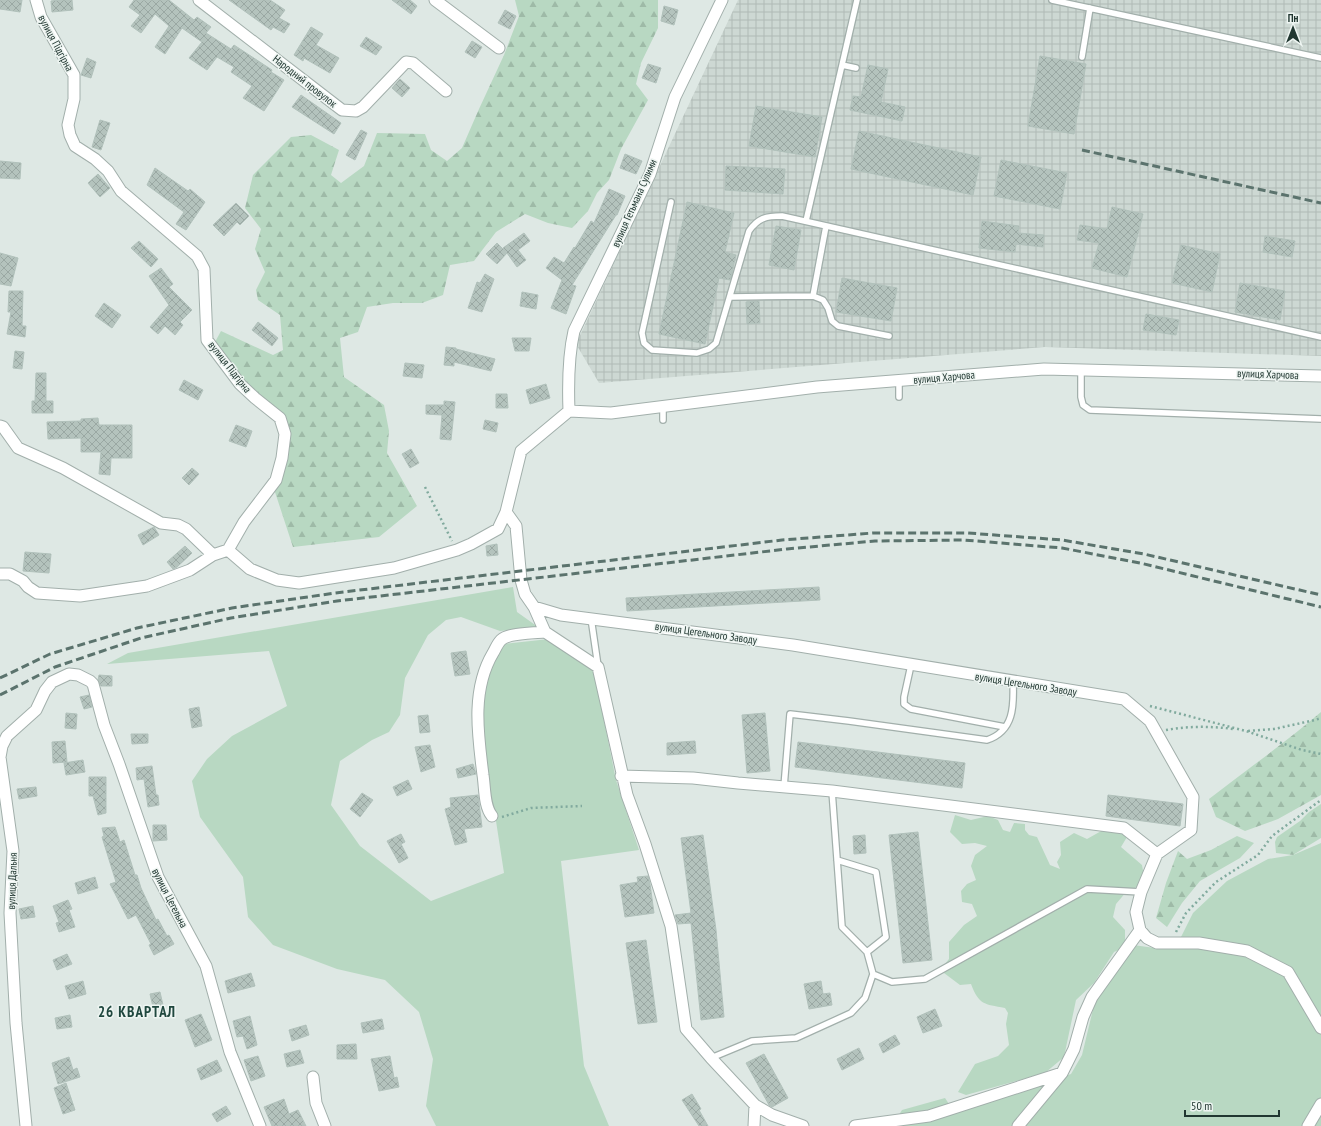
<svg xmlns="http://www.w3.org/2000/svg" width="1321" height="1126" viewBox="0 0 1321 1126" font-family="'PT Sans Narrow',sans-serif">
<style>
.industrial{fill:url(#industrial-grid)}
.grass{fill:#b8d8c2}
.forest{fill:url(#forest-firs)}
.building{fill:url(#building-cross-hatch);stroke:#b1c1bb}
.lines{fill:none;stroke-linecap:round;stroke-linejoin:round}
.service-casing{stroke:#a2afab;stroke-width:8}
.minor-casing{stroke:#a2afab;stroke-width:13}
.path{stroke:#81aa9e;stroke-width:2.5;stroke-dasharray:2 3;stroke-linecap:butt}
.service{stroke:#fff;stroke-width:5.5}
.minor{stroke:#fff;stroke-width:11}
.rail{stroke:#5b736d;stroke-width:3;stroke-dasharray:8 4;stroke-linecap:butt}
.labels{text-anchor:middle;stroke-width:3;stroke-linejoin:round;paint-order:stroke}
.street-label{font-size:11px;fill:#213731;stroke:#eef5f2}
.district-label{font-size:15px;font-weight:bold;letter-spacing:1px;fill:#1f473e;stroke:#eef5f2}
</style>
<defs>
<pattern id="industrial-grid" width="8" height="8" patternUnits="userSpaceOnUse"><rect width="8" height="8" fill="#cdd8d3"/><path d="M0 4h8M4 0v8" fill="none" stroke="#b0bab6"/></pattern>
<pattern id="forest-firs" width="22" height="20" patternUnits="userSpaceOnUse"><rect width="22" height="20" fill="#b8d8c2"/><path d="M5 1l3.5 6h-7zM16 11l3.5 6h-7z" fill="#9ebaa7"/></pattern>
<pattern id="building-cross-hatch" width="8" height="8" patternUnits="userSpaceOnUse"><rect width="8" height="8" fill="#b4c3bd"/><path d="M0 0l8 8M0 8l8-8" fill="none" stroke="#9aa8a3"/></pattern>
</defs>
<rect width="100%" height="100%" fill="#dee8e4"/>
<path class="industrial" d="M738,0H1321V356L1045,347L599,383L576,344Z"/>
<path class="grass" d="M513,587L517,612L538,627L500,631L461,617L446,620L428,635L405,678L400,715L389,732L372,740L340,761L331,805L360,846L431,901L504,873L496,821L489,793L482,730L484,691L492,665L504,644L549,639L594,671L616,780L639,850L561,861L584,1066L609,1126H436L426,1106L433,1059L419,1012L385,980L337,969L273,945L248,917L243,877L200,817L192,781L207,759L232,736L287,706L269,651L107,664L128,653Z
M955,815L971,820L988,816L998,820L1003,830L1010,832L1014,823L1025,824V830L1029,835L1037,837L1050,865L1060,869L1057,862L1061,855L1060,842L1074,833L1087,839L1103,830L1121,832L1127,837L1121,847L1142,865L1144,876L1137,887L1127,891L1116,904L1113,917L1125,930V947L1114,952L1094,983L1076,1000L1064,1057L1045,1073L966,1095L958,1092L975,1064L998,1056L1009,1045L1006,1024L1008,1013L1005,1008C984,1004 979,1005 971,984L960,985L940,970L949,959V942L964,925L977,916L972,904L962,902L961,891L967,884L976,880L971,866L975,855L987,846L975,843L962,844L950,832Z
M1321,843V1126H892L902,1110L945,1098L955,1113L1071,1074L1082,1055L1095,1001L1133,945L1155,948L1176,947L1193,913L1227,881L1268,859L1293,855Z"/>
<path class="forest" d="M515,0H658V28L641,63L636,84L648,100L621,149L609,180L597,193L588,211L572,228L548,223L525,214L496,232L474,261L450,265L443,295L422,303H393L367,307L358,332L340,338L344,377L384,405L389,431L387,453L417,506L379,537L293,547L274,489L289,434L260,395L245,381L215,342L221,331L273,355L283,350L280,315L258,300L256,290L265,272L255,249L261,229L245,208L253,175L291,137L311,135L339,150L331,175L341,183L364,166L377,133L425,134L431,150L447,161L462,148L479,109L504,55L519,16Z
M1321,712V795L1278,819L1245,831L1216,817L1209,799C1246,770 1285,743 1321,712Z
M1321,804V838L1293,855L1276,853L1275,842L1277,837L1300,821L1309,812Z
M1237,836L1254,843L1240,858L1200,881L1182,903L1167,927L1156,918L1166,883L1178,851L1187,859L1211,850Z"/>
<path class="building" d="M0,0H22L20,12L0,9Z
M59,0H72L73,10L52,12L51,1Z
M134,0H169L194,20L197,17L211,27L206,33L231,49L234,45L272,70L271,72L284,80L264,111L243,98L252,86L231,72L234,67L217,57L207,70L189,58L202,42L182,28L165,54L155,47L169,26L155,14L141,33L131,26L140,15L129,7Z
M229,0H270L285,10L279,18L290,24L284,33L273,27L271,30Z
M392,0H410L417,6L411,14Z
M664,6L678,10L674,25L661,21Z
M505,10L516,16L510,29L498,23Z
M311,27L323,34L316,45L339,58L330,73L304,58L303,61L294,55Z
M366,37L382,47L376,55L360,46Z
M472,41L482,47L475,58L465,52Z
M1040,56L1086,64L1074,134L1028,126Z
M87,58L96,62L91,78L81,75Z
M648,64L661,68L656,83L642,78Z
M868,65L888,69L881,102L905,107L902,121L850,110L853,96L861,97Z
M400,79L410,88L402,97L392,88Z
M301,95L341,123L334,134L292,107Z
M756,106L822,117L815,157L749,146Z
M100,120L110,123L101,150L92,147Z
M361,130L367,133L355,160L346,155Z
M859,131L981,157L973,195L851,169Z
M625,154L642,161L636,174L620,168Z
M1001,160L1067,173L1060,209L994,196Z
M0,161L21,163L20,179L0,178Z
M726,166L785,169L783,194L725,190Z
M155,168L188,191L190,189L205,202L186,230L176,224L184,212L147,185Z
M98,174L110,188L100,197L88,183Z
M609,189L625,196L617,215H616L572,285L576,286L566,314L551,308L562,280L546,268L554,257L564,263L574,247L575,248L591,221L594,223Z
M687,202L734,213L725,252L736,255L730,280L719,278L705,344L659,334Z
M236,203L249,216L240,225L237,222L224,236L213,225Z
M1112,207L1143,214L1127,277L1092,268L1099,243L1077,240L1080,225L1107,229Z
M982,221L1019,226L1018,233L1044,235L1043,247L1016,244L1015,252L979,248Z
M776,226L801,230L794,270L769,265Z
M524,233L530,241L518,250L526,260L517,267L507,253L497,264L486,254L497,243L505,251L503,248Z
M1265,236L1295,241L1292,257L1263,252Z
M139,241L158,259L151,267L131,248Z
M1181,245L1220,254L1212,292L1172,283Z
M0,253L18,258L11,286L0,284Z
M161,268L173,284L169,287L192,310L180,322L183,325L175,335L165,326L158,334L150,327L169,305L149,276Z
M485,274L494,279L482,312L468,308L477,282L480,283Z
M842,278L897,288L891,321L836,312Z
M1240,283L1285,291L1280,320L1235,312Z
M9,291H23L22,326H26L25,337L7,334L11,312H8Z
M522,292L538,295L536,309L520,306Z
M759,301L760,323L747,324L746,302Z
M104,303L121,315L112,328L95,316Z
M1146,314L1179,320L1176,335L1143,330Z
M258,322L278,338L272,346L252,330Z
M512,338H531L529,351H515Z
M446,347L456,348V349L495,359L491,371L454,362V366L444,365Z
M15,351L24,352L22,369L13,368Z
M405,363L424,365L422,378L403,376Z
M36,373H46V401H53V413H32V401H35Z
M184,380L203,390L198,400L179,390Z
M546,384L550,398L530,404L526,390Z
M496,394H507L508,408H496Z
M444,401L455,402L451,440L440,439L442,415L426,414V405H444Z
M98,418L99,425H132V458H111L110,475L99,474L101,452H81V438L48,439L47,422L81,421V419Z
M485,420L498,423L496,432L483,429Z
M236,425L252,431L246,447L229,441Z
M411,449L419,463L410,468L402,454Z
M192,468L199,474L189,485L182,478Z
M154,527L159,535L143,545L138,535Z
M497,544L498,555L487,556L486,546Z
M185,546L192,553L177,567L173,569L167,562Z
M25,552L51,554L49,573L23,571Z
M819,587L820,600L627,611L626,598Z
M466,651L470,674L455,676L451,653Z
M99,675L112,676V686H101L98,680Z
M89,695L92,707L84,709L80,697Z
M199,707L202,726L192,728L189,709Z
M66,713L77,714L76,729L65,728Z
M765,713L770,771L747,773L742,715Z
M428,715L430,732L420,733L418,716Z
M131,734H148V743L132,744Z
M65,741L67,762L53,763L52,742Z
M695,741L696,753L667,755V743Z
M798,742L965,763L962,788L795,767Z
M430,745L435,767L421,772L415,747Z
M83,760L85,772L66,775L64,763Z
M473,764L476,774L458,778L456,769Z
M152,766L156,795H158L159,805L148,807L144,779L137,780L136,768Z
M89,777H106V813L98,815L93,796H89Z
M408,780L412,789L397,796L393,787Z
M36,787L37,796L19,799L17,789Z
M362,793L373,800L360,817L350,809Z
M478,795L482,827L464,829L467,842L455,845L445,809L451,807L450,798Z
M1108,795L1183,804L1180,826L1106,816Z
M153,825H166L167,840L153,841Z
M115,827L120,842L124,840L135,875H137L141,888L156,920L158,919L167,936L169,935L174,944L154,955L149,945L151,944L136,915L128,919L110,884L116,882L102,837L104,836L102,828Z
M918,832L932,960L903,963L889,835Z
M401,834L405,842L401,844L408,858L399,863L387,841Z
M703,835L716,930L724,1017L701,1020L691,923L678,924L675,915L691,913L681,838Z
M865,835L866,853L854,854L853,836Z
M648,876L650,884L654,913L625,917L620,885L638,882L637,877Z
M95,877L98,888L78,894L75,883Z
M68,900L72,909L69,910L75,927L59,932L56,923L59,922L53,906Z
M33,906L35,917L21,919L19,909Z
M646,940L657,1022L638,1024L626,943Z
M67,954L72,964L57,970L53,960Z
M251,973L255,986L228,993L225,981Z
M83,981L86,994L69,999L65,986Z
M821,981L823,994L830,993L832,1005L809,1009L804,984Z
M160,992L163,1005L153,1007L150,994Z
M935,1009L942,1026L923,1033L917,1017Z
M201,1014L212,1040L195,1047L185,1020Z
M70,1015L72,1027L57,1029L55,1018Z
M250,1016L257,1045L247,1049L243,1036L237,1037L233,1021Z
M382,1019L384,1029L363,1033L361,1023Z
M306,1025L309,1035L292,1041L289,1030Z
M895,1035L900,1044L883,1053L879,1044Z
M356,1044L357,1059H337V1045Z
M859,1048L864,1059L842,1070L837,1059Z
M300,1050L304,1063L287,1067L284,1054Z
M764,1054L788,1098L772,1107L769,1105L746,1063Z
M258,1056L265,1076L251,1081L244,1060Z
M390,1056L394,1078L397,1077L399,1087L379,1091L371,1059Z
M69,1057L73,1070L77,1068L80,1077L58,1084L52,1063Z
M217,1060L222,1071L201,1080L197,1069Z
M66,1083L75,1110L63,1114L54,1088Z
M692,1094L701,1109L699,1110L708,1126H699L682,1100Z
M284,1099L289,1114L298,1110L306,1126H272L264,1107Z
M226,1106L231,1114L217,1122L212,1114Z"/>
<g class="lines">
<defs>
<path id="service" d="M1052,0L1321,58
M1082,57L1090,8
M856,68L842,65L857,0
M671,202L642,333L644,343L652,350L697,353L709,349L716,343L749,231C758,218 766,216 782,216L1321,337
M806,221L842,65
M813,296L826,226
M730,297L813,296L823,300L828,308L832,321L838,326L889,336
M1081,370V397L1083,405L1090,410L1321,419
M899,380V397
M663,420V406
M591,618L598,666
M911,665L904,697V704L911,709L1005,727
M784,787L790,714L849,721L987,740C1014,731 1014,706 1013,682
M832,791L842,927L867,952L873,974L892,982L925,979L1087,889L1141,892
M837,860L876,872L886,937L867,952
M711,1058L752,1041L796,1038L851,1013L865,998L873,974"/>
<path id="minor" d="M199,0L342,110L356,111L363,107L406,62L413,63L446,91
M435,0L499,48
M569,411L611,413L817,387L1044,369L1321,376
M569,411C568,384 568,357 574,331L650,174L675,97L722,0
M0,426L3,427L18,448L63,468L161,523L178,525L186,529L213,555L228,550L244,522L276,480L282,458L285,434L280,418L255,398L240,384L207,340L204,269L197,256L121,191L108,171L95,159L75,146L70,135L68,125L74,99V75L41,17L36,0
M506,512L516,526L521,580L525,594L534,607L561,615L793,645L1124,699L1150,721L1193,797L1191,830L1157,854L1141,892L1136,912L1140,930L1147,938L1157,943H1199L1247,951L1288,972L1321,1028
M228,550L250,569L277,580L299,583L394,568L457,550L471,544L498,529L506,512L521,451L569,411
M0,574H10L23,581L28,587L37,593L80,596L147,586L190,570L213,555
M545,632L598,667L627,795L645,844L671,926L686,1029L711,1058L755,1105L772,1115L803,1126
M621,776L693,778L738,783L832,791L1124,828L1157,854
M492,816C484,806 485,788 483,775C478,735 471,690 493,653C495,650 497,644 501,640C508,633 534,633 545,632L534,607
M313,1077L316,1103L325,1126
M26,1126L16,1023L10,913L13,851L0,757L2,746L7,736L36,710L45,691L52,682L69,674L78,675L90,681L93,684L104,725L119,764L158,877L206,966L230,1052L260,1126
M754,1126L755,1105
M855,1126L929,1116L1062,1073
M1018,1126L1062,1073L1074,1049L1083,1017L1092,997L1140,930
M1308,1126L1321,1104"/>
</defs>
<use href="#service" class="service-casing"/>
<use href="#minor" class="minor-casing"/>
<path class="path" d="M425,487L452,541
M1150,706L1246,731L1302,750L1321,754
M1166,730C1188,726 1211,726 1233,729
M1248,731L1274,729L1315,720L1321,718
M502,817L531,808L582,806
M1176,932L1186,913L1216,882L1258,855L1272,836L1321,800"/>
<use href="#service" class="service"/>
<use href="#minor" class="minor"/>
<path class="rail" d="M1082,150L1321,203
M0,678L50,654L137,628L232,608L335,593L782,540L873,533H968L1062,540L1144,554L1321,595
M0,695L55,667L141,638L231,618L337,601L787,549L875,541L964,540L1062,548L1140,563L1321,607"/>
</g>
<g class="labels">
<g class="street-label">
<text transform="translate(56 43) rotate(62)" y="4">вулиця Підгірна</text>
<text transform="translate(305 81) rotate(38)" y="4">Народний провулок</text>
<text transform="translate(634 203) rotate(-66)" y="4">вулиця Гетьмана Сулими</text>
<text transform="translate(230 367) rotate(52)" y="4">вулиця Підгірна</text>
<text transform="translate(1268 374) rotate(2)" y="4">вулиця Харчова</text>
<text transform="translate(944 377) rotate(-5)" y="4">вулиця Харчова</text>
<text transform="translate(706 633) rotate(8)" y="4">вулиця Цегельного Заводу</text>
<text transform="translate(1026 684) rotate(9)" y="4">вулиця Цегельного Заводу</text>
<text transform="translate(12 881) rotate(-88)" y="4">вулиця Дальня</text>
<text transform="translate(170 898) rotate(63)" y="4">вулиця Цегельна</text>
</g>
<g class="district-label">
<text x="137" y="1017">26 КВАРТАЛ</text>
</g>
</g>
<g transform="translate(1293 28)" stroke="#eef5f2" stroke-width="3" paint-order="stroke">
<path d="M0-3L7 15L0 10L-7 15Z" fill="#213731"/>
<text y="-6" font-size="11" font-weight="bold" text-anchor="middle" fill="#213731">Пн</text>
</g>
<path d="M1185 1110v6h94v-6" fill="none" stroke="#213731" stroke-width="2"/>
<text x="1191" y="1110" font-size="12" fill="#213731" stroke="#eef5f2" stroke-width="3" paint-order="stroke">50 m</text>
</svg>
